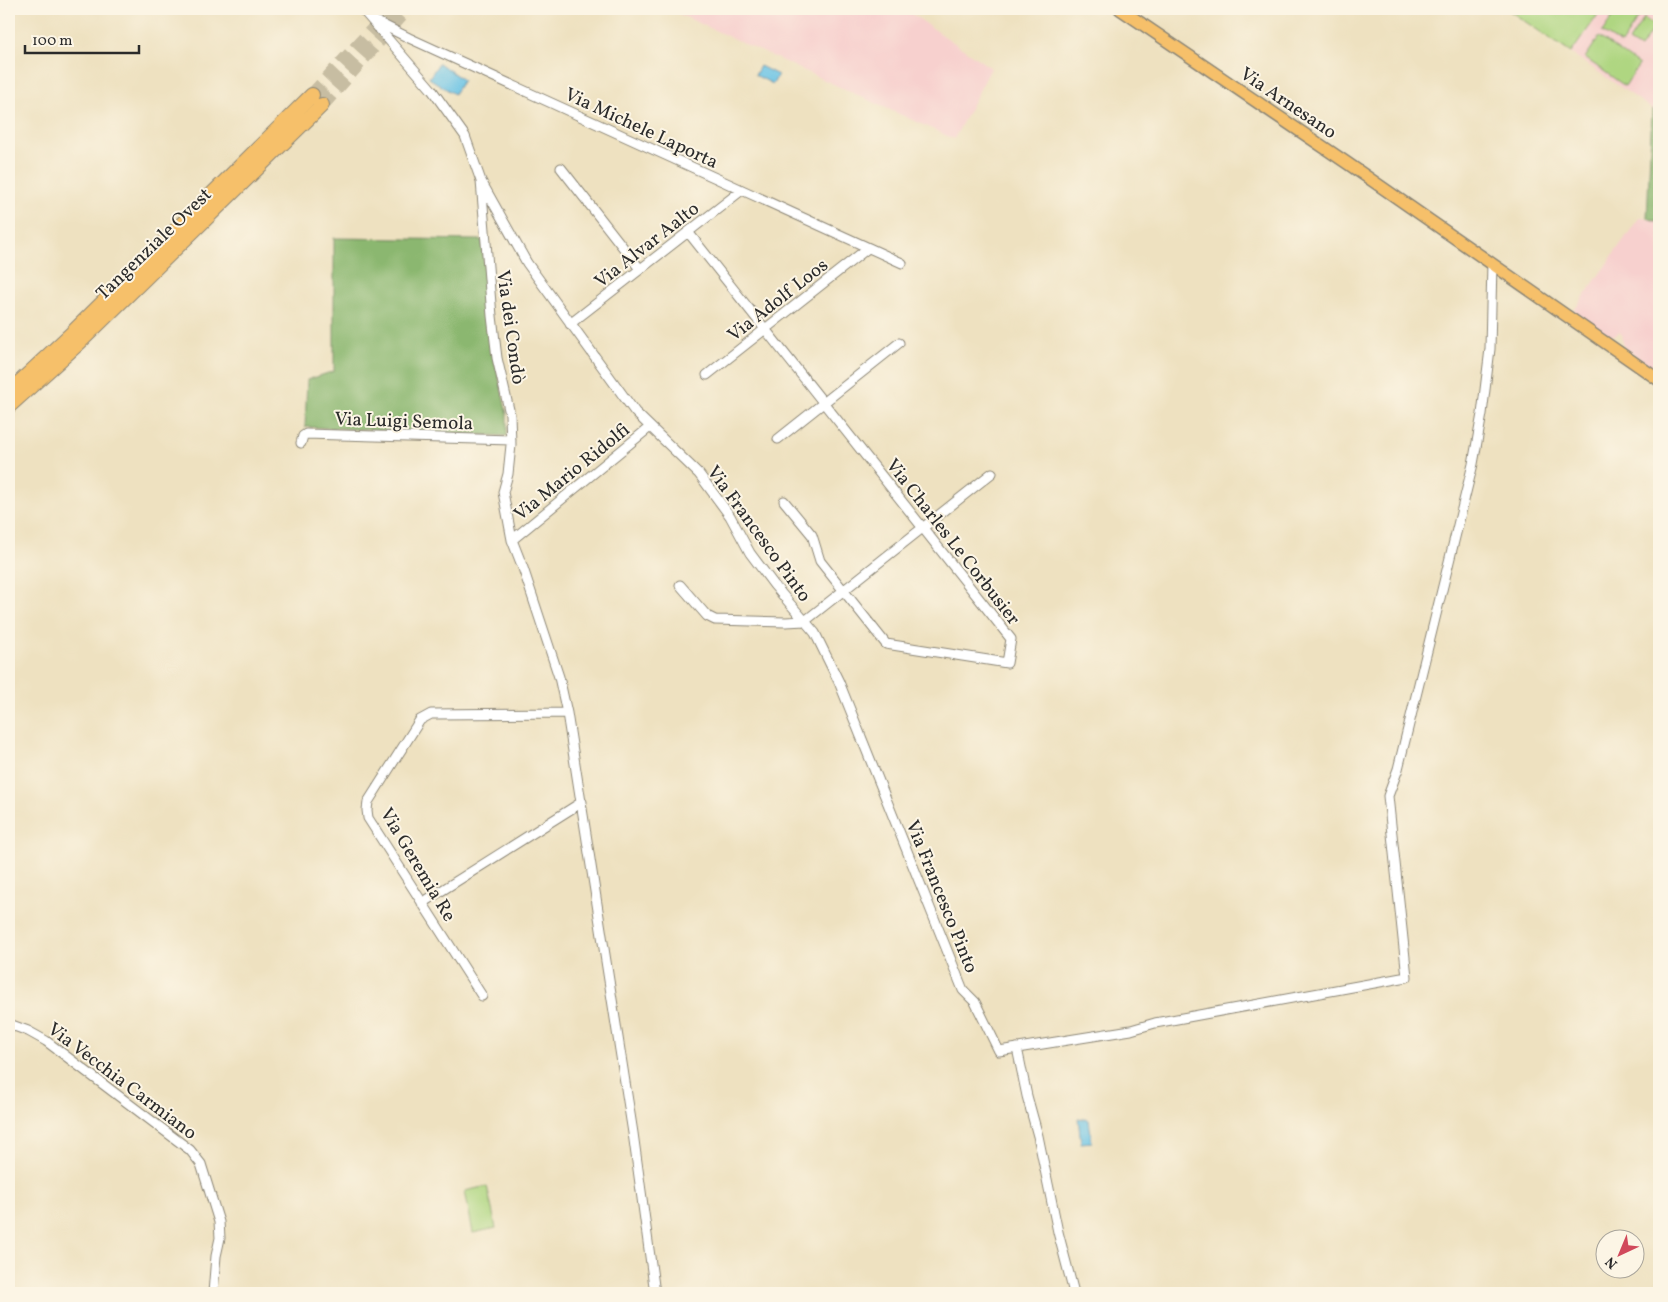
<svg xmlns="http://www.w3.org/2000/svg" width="1668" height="1302" viewBox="0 0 1668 1302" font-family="Vollkorn,serif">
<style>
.built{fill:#f7d0ce}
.green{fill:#afd681;stroke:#6d8056}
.forest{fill:#8bb76f;stroke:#5b714d}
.water{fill:#67c2e5;stroke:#497688}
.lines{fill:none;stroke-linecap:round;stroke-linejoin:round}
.highway-tunnel{stroke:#c7bda2;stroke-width:14;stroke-dasharray:14 7;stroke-linecap:butt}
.minor-casing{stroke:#8c8676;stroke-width:11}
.major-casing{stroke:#8c8676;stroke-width:14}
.highway-casing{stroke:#8c8676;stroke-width:16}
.minor{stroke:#fff;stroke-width:9}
.major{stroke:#f6c06b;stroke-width:11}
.highway{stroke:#f6c06b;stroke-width:14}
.labels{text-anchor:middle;stroke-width:4;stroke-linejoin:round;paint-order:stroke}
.street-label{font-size:19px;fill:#2b2b2b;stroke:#fcf5e5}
</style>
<rect width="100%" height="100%" fill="#fcf5e5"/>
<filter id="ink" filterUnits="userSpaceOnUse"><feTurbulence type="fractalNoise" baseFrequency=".02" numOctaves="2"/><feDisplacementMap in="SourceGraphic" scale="10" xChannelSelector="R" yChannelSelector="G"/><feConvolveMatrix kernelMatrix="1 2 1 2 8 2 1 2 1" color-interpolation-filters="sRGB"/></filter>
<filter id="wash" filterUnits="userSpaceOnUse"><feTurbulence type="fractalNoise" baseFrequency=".0096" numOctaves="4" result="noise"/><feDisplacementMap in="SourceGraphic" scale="20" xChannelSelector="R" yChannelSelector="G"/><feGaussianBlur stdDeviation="1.12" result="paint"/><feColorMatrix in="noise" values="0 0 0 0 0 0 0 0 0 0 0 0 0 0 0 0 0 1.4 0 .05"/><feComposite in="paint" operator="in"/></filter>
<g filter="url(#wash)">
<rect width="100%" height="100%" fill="#eee1c0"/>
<path class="built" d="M668,9H915L912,14L991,68L954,139Z
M1507,9H1659V372L1624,348L1622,338L1623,336L1619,332L1616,335L1608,336L1573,312L1639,218H1647L1652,109Z"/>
<path class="green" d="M1507,9H1602L1571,53Z
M1618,9H1633L1641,14L1621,44L1602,32Z
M1644,18L1655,26L1640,48L1629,41Z
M1599,37L1639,65L1625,86L1585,58Z
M487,1186L496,1228L473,1233L465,1191Z"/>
<path class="forest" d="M1652,109L1659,114V222L1647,218Z
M334,238L482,240L490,339L507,414V436L305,427L307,380L334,371Z"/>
<path class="water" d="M439,63L463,80L454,94L429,78Z
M760,66L778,75L773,84L755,75Z
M1078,1118L1089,1120L1092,1142L1081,1143Z"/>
</g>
<g filter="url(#ink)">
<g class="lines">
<path class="highway-tunnel" d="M312,95L392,9
M322,105L407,9"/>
<defs>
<path id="minor" d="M362,9L432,90L465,136L481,181L492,316L497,358L510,414L511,445L508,474L503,492L512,540L523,568L559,677L567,713L633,1133L655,1293
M375,21L409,38L902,263
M561,168L640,269
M481,181L527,263L635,412L699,474L730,516L750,553L774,585L815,633L839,682L963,990L975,1002L999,1051L1131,1030L1155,1023L1407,977L1388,796L1398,769L1473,464L1482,414L1490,349L1492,263
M688,232L1011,639L1007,663L886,644L820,561L812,535L784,501
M570,324L742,190
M707,375L868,248
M778,439L899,343
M301,443L303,436L306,434L511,440
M512,540L650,427
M680,585L707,616L715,620L786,622L805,621L992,473
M422,903L582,802
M482,996L368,818L367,810L368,802L420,720L431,714L567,713
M9,1024L28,1031L46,1041L190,1150L201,1164L219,1222L220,1238L216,1256L213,1293
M1017,1048L1027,1096L1038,1136L1058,1232L1074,1293"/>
<path id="major" d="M1120,9L1347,163L1659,380"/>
<path id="highway" d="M9,392L72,333L312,95
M9,406L80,342L322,105"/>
</defs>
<use href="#minor" class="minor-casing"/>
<use href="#major" class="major-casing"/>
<use href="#highway" class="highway-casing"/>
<use href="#minor" class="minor"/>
<use href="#major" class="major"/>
<use href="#highway" class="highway"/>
</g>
</g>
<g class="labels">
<g class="street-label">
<text transform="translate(1289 102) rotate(34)" y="7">Via Arnesano</text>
<text transform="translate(642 127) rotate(25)" y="7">Via Michele Laporta</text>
<text transform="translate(153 243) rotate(-44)" y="7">Tangenziale Ovest</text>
<text transform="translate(646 244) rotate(-38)" y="7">Via Alvar Aalto</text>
<text transform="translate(777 299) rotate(-38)" y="7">Via Adolf Loos</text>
<text transform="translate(512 327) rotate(82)" y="7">Via dei Condò</text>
<text transform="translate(404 420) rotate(2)" y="7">Via Luigi Semola</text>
<text transform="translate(571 471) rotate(-39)" y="7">Via Mario Ridolfi</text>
<text transform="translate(760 533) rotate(54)" y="7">Via Francesco Pinto</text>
<text transform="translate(954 541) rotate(52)" y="7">Via Charles Le Corbusier</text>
<text transform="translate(419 864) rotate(59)" y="7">Via Geremia Re</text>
<text transform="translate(943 896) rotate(68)" y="7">Via Francesco Pinto</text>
<text transform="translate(123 1080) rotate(37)" y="7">Via Vecchia Carmiano</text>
</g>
</g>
<rect width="1668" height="1302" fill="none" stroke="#fcf5e5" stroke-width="30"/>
<g transform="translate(1620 1254) rotate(224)"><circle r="24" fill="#fcf5e5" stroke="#a8a49b"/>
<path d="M0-4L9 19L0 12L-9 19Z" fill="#d1495b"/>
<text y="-8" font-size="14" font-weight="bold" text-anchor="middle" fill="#2b2b2b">N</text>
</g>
<path d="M25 45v8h114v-8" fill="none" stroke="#2b2b2b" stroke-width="2.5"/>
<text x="32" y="45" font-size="15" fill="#2b2b2b" stroke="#fcf5e5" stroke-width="4" paint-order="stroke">100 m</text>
</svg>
